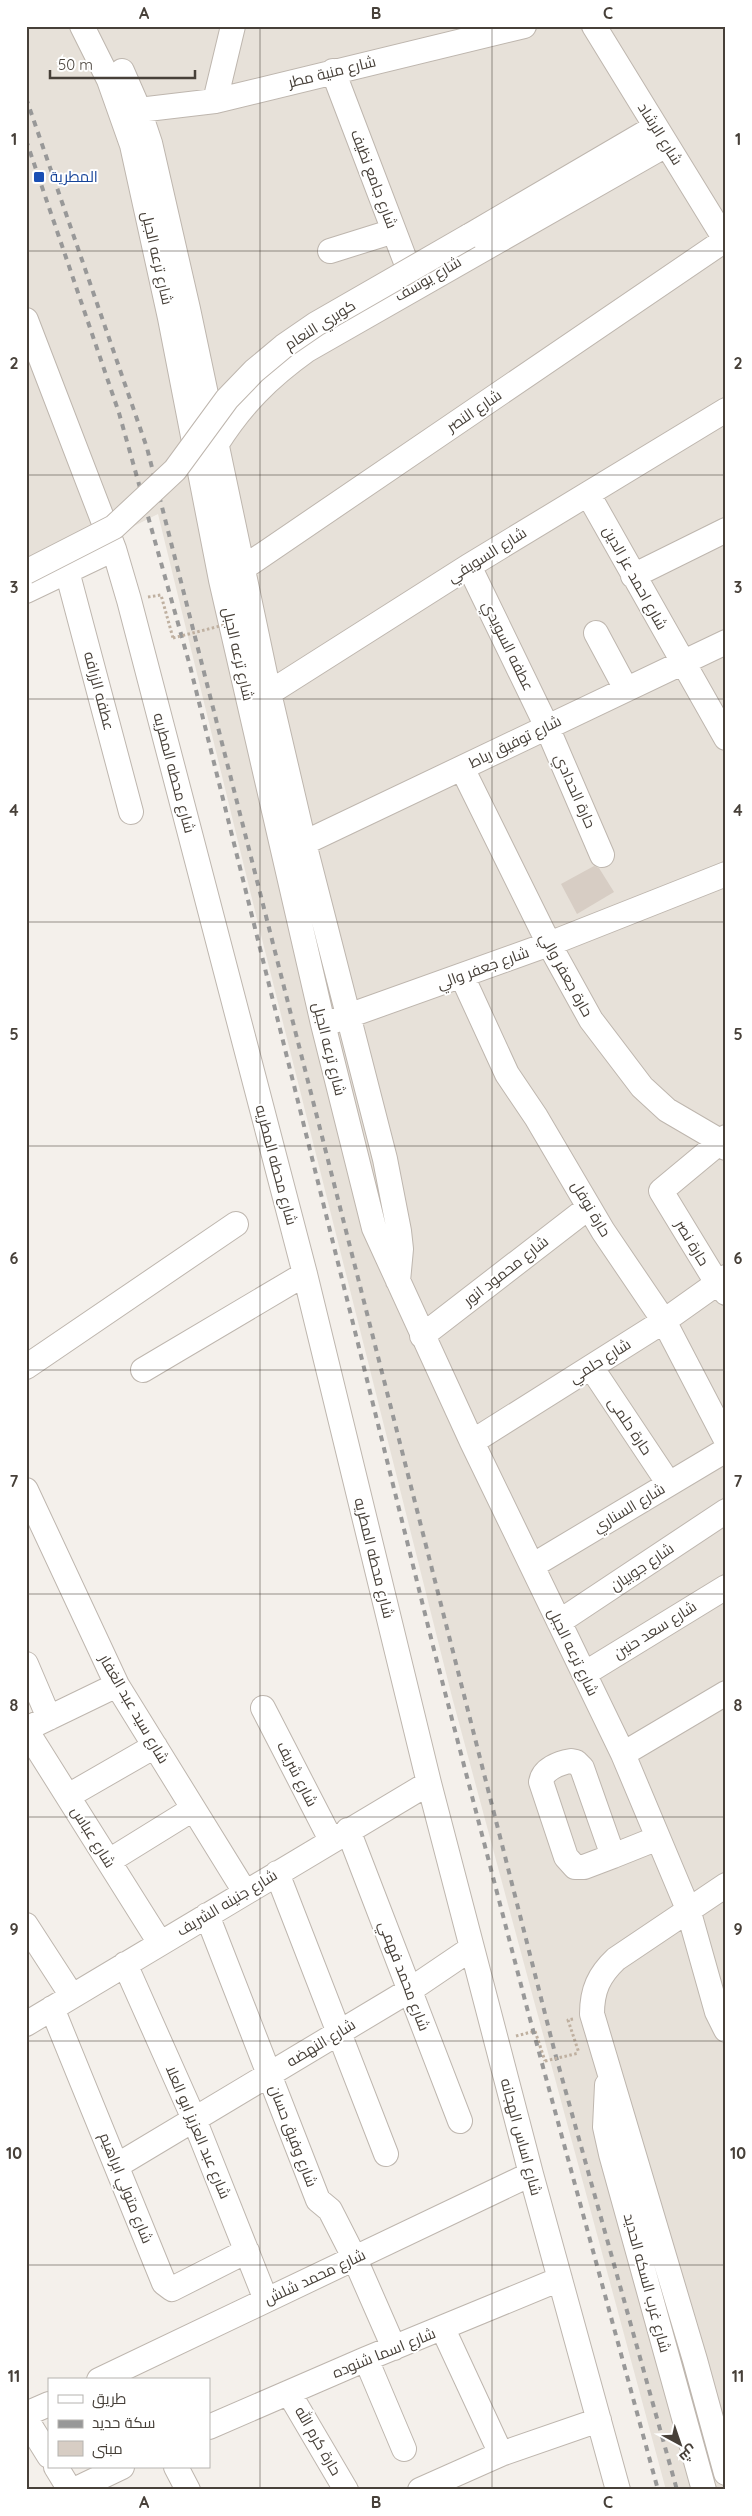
<svg xmlns="http://www.w3.org/2000/svg" width="752" height="2516" viewBox="0 0 752 2516" font-family="Quicksand,Cairo,sans-serif">
<style>
.residential{fill:#e7e1d9}
.building{fill:#d7cdc4}
.lines{fill:none;stroke-linecap:round;stroke-linejoin:round}
.minor-casing{stroke:#beb6ae;stroke-width:26}
.path{stroke:#bfb0a0;stroke-width:3;stroke-dasharray:2.5 2.5;stroke-linecap:butt}
.minor{stroke:#fff;stroke-width:24}
.rail{stroke:#989898;stroke-width:4;stroke-dasharray:6 6;stroke-linecap:butt}
.minor-bridge-casing{stroke:#beb6ae;stroke-width:26;stroke-linecap:butt}
.path-bridge{stroke:#bfb0a0;stroke-width:3;stroke-dasharray:2.5 2.5;stroke-linecap:butt}
.minor-bridge{stroke:#fff;stroke-width:24}
.grid{fill:none;stroke:#474039;stroke-width:1;stroke-opacity:0.55}
.transit-dot{fill:#1a4fb4;stroke:#fff;stroke-width:2}
.labels{text-anchor:middle;stroke-width:4;stroke-linejoin:round;paint-order:stroke}
.street-label{font-size:15px;fill:#474039;stroke:#fff}
.transit-label{font-size:15px;fill:#164399;stroke:#fff;text-anchor:start}
.neatline{fill:none;stroke:#474039;stroke-width:2}
.grid-label{font-size:16px;text-anchor:middle;font-weight:bold;fill:#474039}
</style>
<rect width="100%" height="100%" fill="#f4f0eb"/>
<path class="residential" d="M26,26H726V2490H666L452,1697L253,903L158,514L26,580Z"/>
<path class="building" d="M594,866L599,868L614,892L577,914L561,884Z"/>
<g class="lines">
<defs>
<path id="minor" d="M82,26L109,80L132,145L170,318L221,580L323,1024L374,1228L472,1442L623,1754L688,1909L717,2012L726,2030
M594,26L726,241
M122,71L139,110L150,143L188,309L269,693L304,843L385,1159L399,1231L401,1249L398,1281
M333,71L415,286
M215,101L233,26
M139,110L215,101L524,26
M469,236L655,127
M330,251L394,231
M26,320L114,549L129,600L305,1274L429,1783L531,2174L618,2490
M216,445C242,404 268,378 307,350L666,145
M588,494L726,738
M469,566L547,727L602,855
M67,571L131,812
M633,576L726,530
M230,577L725,240
M26,591L114,549
M596,633L626,689
M258,700L469,566L726,410
M462,768L549,944L591,1020L642,1087L667,1110L720,1141L726,1148
M304,843L726,642
M462,976L507,1074L536,1117L603,1231L664,1321L726,1440
M334,1021L549,944L726,874
M726,1137L661,1191L717,1283L726,1293
M422,1336L589,1207
M26,1367L236,1224
M591,1367L669,1484
M143,1370L305,1274
M472,1442L664,1321L726,1277
M26,1490L117,1685L245,1892
M532,1566L726,1450
M559,1622L726,1511
M26,1664L49,1718
M584,1674L726,1587
M263,1708L331,1840
M26,1729L117,1685
M26,1730L160,1943
M623,1754L726,1693
M571,1761L576,1762L582,1768L613,1856L584,1867H575L566,1857L541,1782C543,1769 559,1763 571,1761Z
M68,1796L155,1746
M348,1830L460,2121
M613,1856L658,1838
M109,1861L193,1809
M277,1873L386,2154
M726,1885L616,1959C599,1975 592,1990 592,2014L695,2360L726,2473
M207,1915L318,2200L330,2210L355,2259L394,2348
M26,1925L72,1996
M125,1964L194,2119L266,2300
M52,2008L164,2283L172,2289L247,2251
M26,2024L429,1783
M607,2085L605,2127L611,2154L704,2490
M118,2165L410,1990L472,1948
M443,2329L501,2454
M366,2359L404,2449
M99,2380L531,2174
M289,2393L346,2490
M26,2414L49,2404
M26,2419L49,2456
M209,2427L366,2359L560,2279
M56,2467L70,2490
M176,2467L188,2490
M74,2490L122,2467
M420,2490L501,2454L599,2420"/>
</defs>
<use href="#minor" class="minor-casing"/>
<path class="path" d="M148,597L161,595L173,638
M573,2019L568,2020L579,2053
M516,2036L535,2031L545,2061"/>
<use href="#minor" class="minor"/>
<path class="rail" d="M26,98L147,448L555,2053L677,2490
M26,140L119,413L190,666L433,1646L527,2008L658,2490"/>
<defs>
<path id="minor-bridge" d="M26,572L114,527L175,470L227,399L254,371L284,346L316,324L469,236"/>
</defs>
<use href="#minor-bridge" class="minor-bridge-casing"/>
<path class="path-bridge" d="M173,638L228,624
M545,2061L579,2053"/>
<use href="#minor-bridge" class="minor-bridge"/>
</g>
<path class="grid" d="M260,26V2490M492,26V2490M26,251H726M26,475H726M26,699H726M26,922H726M26,1146H726M26,1370H726M26,1594H726M26,1817H726M26,2041H726M26,2265H726"/>
<rect class="transit-dot" x="33" y="171" width="12" height="12" rx="2.5"/>
<g class="labels">
<g class="street-label">
<text transform="translate(332 72) rotate(-14)" y="5">شارع منية مطر</text>
<text transform="translate(660 134) rotate(58)" y="5">شارع الرشاد</text>
<text transform="translate(374 179) rotate(69)" y="5">شارع جامع نظيف</text>
<text transform="translate(157 258) rotate(77)" y="5">شارع ترعه الجبل</text>
<text transform="translate(428 279) rotate(-30)" y="5">شارع يوسف</text>
<text transform="translate(320 325) rotate(-32)" y="5">كوبري النعام</text>
<text transform="translate(474 411) rotate(-34)" y="5">شارع النصر</text>
<text transform="translate(487 555) rotate(-32)" y="5">شارع السويفي</text>
<text transform="translate(635 578) rotate(61)" y="5">شارع احمد عز الدين</text>
<text transform="translate(508 646) rotate(64)" y="5">عطفه السويدي</text>
<text transform="translate(238 654) rotate(77)" y="5">شارع ترعه الجبل</text>
<text transform="translate(99 691) rotate(75)" y="5">عطفه الزرافه</text>
<text transform="translate(515 742) rotate(-26)" y="5">شارع توفيق رباط</text>
<text transform="translate(174 773) rotate(75)" y="5">شارع محطه المطريه</text>
<text transform="translate(575 791) rotate(66)" y="5">حارة الحدادي</text>
<text transform="translate(483 968) rotate(-20)" y="5">شارع جعفر والي</text>
<text transform="translate(566 975) rotate(61)" y="5">حارة جعفر والي</text>
<text transform="translate(329 1049) rotate(76)" y="5">شارع ترعه الجبل</text>
<text transform="translate(276 1165) rotate(75)" y="5">شارع محطه المطريه</text>
<text transform="translate(591 1209) rotate(59)" y="5">حارة نوفل</text>
<text transform="translate(692 1243) rotate(59)" y="5">حارة نصر</text>
<text transform="translate(506 1271) rotate(-38)" y="5">شارع محمود انور</text>
<text transform="translate(600 1361) rotate(-32)" y="5">شارع حلمي</text>
<text transform="translate(630 1426) rotate(56)" y="5">حارة حلمى</text>
<text transform="translate(629 1508) rotate(-31)" y="5">شارع السناري</text>
<text transform="translate(374 1558) rotate(76)" y="5">شارع محطه المطريه</text>
<text transform="translate(642 1567) rotate(-34)" y="5">شارع جوبيان</text>
<text transform="translate(655 1630) rotate(-32)" y="5">شارع سعد حنين</text>
<text transform="translate(573 1652) rotate(64)" y="5">شارع ترعه الجبل</text>
<text transform="translate(134 1709) rotate(60)" y="5">شارع سيد عبد الغفار</text>
<text transform="translate(297 1774) rotate(63)" y="5">شارع شريف</text>
<text transform="translate(93 1837) rotate(58)" y="5">شارع عباس</text>
<text transform="translate(227 1903) rotate(-31)" y="5">شارع جنينه الشريف</text>
<text transform="translate(404 1976) rotate(69)" y="5">شارع محمد فهمي</text>
<text transform="translate(321 2043) rotate(-31)" y="5">شارع النهضه</text>
<text transform="translate(198 2132) rotate(67)" y="5">شارع عبد العزيز ابو العلا</text>
<text transform="translate(293 2136) rotate(69)" y="5">شارع وفيق حسان</text>
<text transform="translate(521 2137) rotate(75)" y="5">شارع اساس الهجانه</text>
<text transform="translate(126 2188) rotate(68)" y="5">شارع متولي ابراهيم</text>
<text transform="translate(315 2277) rotate(-25)" y="5">شارع محمد شلش</text>
<text transform="translate(647 2283) rotate(75)" y="5">شارع غرب السكه الحديد</text>
<text transform="translate(384 2353) rotate(-22)" y="5">شارع اسما شنوده</text>
<text transform="translate(318 2441) rotate(60)" y="5">حارة كرم الله</text>
</g>
<g class="transit-label">
<text x="50" y="182">المطرية</text>
</g>
</g>
<rect width="752" height="2516" fill="none" stroke="#ffffff" stroke-width="55"/>
<rect x="48" y="2378" width="162" height="90" fill="#ffffff" stroke="#b5b3b0"/>
<rect x="58" y="2395" width="25" height="8" fill="#ffffff" stroke="#b5b3b0"/>
<text x="92" y="2404" font-size="15" fill="#474039">طريق</text>
<rect x="58" y="2420" width="25" height="8" fill="#989898" stroke="#b5b3b0"/>
<text x="92" y="2428" font-size="15" fill="#474039">سكة حديد</text>
<rect x="58" y="2441" width="25" height="15" fill="#d7cdc4" stroke="#b5b3b0"/>
<text x="92" y="2454" font-size="15" fill="#474039">مبنى</text>
<g transform="translate(680 2444) rotate(140)" stroke="#ffffff" stroke-width="4" paint-order="stroke">
<path d="M0-4L9 19L0 12L-9 19Z" fill="#474039"/>
<text y="-8" font-size="14" font-weight="bold" text-anchor="middle" fill="#474039">ش</text>
</g>
<path d="M50 70v8h145v-8" fill="none" stroke="#474039" stroke-width="2.5"/>
<text x="58" y="70" font-size="15" fill="#474039" stroke="#ffffff" stroke-width="4" paint-order="stroke">50 m</text>
<rect x="28" y="28" width="696" height="2460" class="neatline"/>
<g class="grid-label">
<text x="144" y="19">A</text>
<text x="376" y="19">B</text>
<text x="608" y="19">C</text>
<text x="14" y="145">1</text>
<text x="738" y="145">1</text>
<text x="14" y="369">2</text>
<text x="738" y="369">2</text>
<text x="14" y="593">3</text>
<text x="738" y="593">3</text>
<text x="14" y="816">4</text>
<text x="738" y="816">4</text>
<text x="14" y="1040">5</text>
<text x="738" y="1040">5</text>
<text x="14" y="1264">6</text>
<text x="738" y="1264">6</text>
<text x="14" y="1487">7</text>
<text x="738" y="1487">7</text>
<text x="14" y="1711">8</text>
<text x="738" y="1711">8</text>
<text x="14" y="1935">9</text>
<text x="738" y="1935">9</text>
<text x="14" y="2159">10</text>
<text x="738" y="2159">10</text>
<text x="14" y="2382">11</text>
<text x="738" y="2382">11</text>
<text x="144" y="2508">A</text>
<text x="376" y="2508">B</text>
<text x="608" y="2508">C</text>
</g>
</svg>
